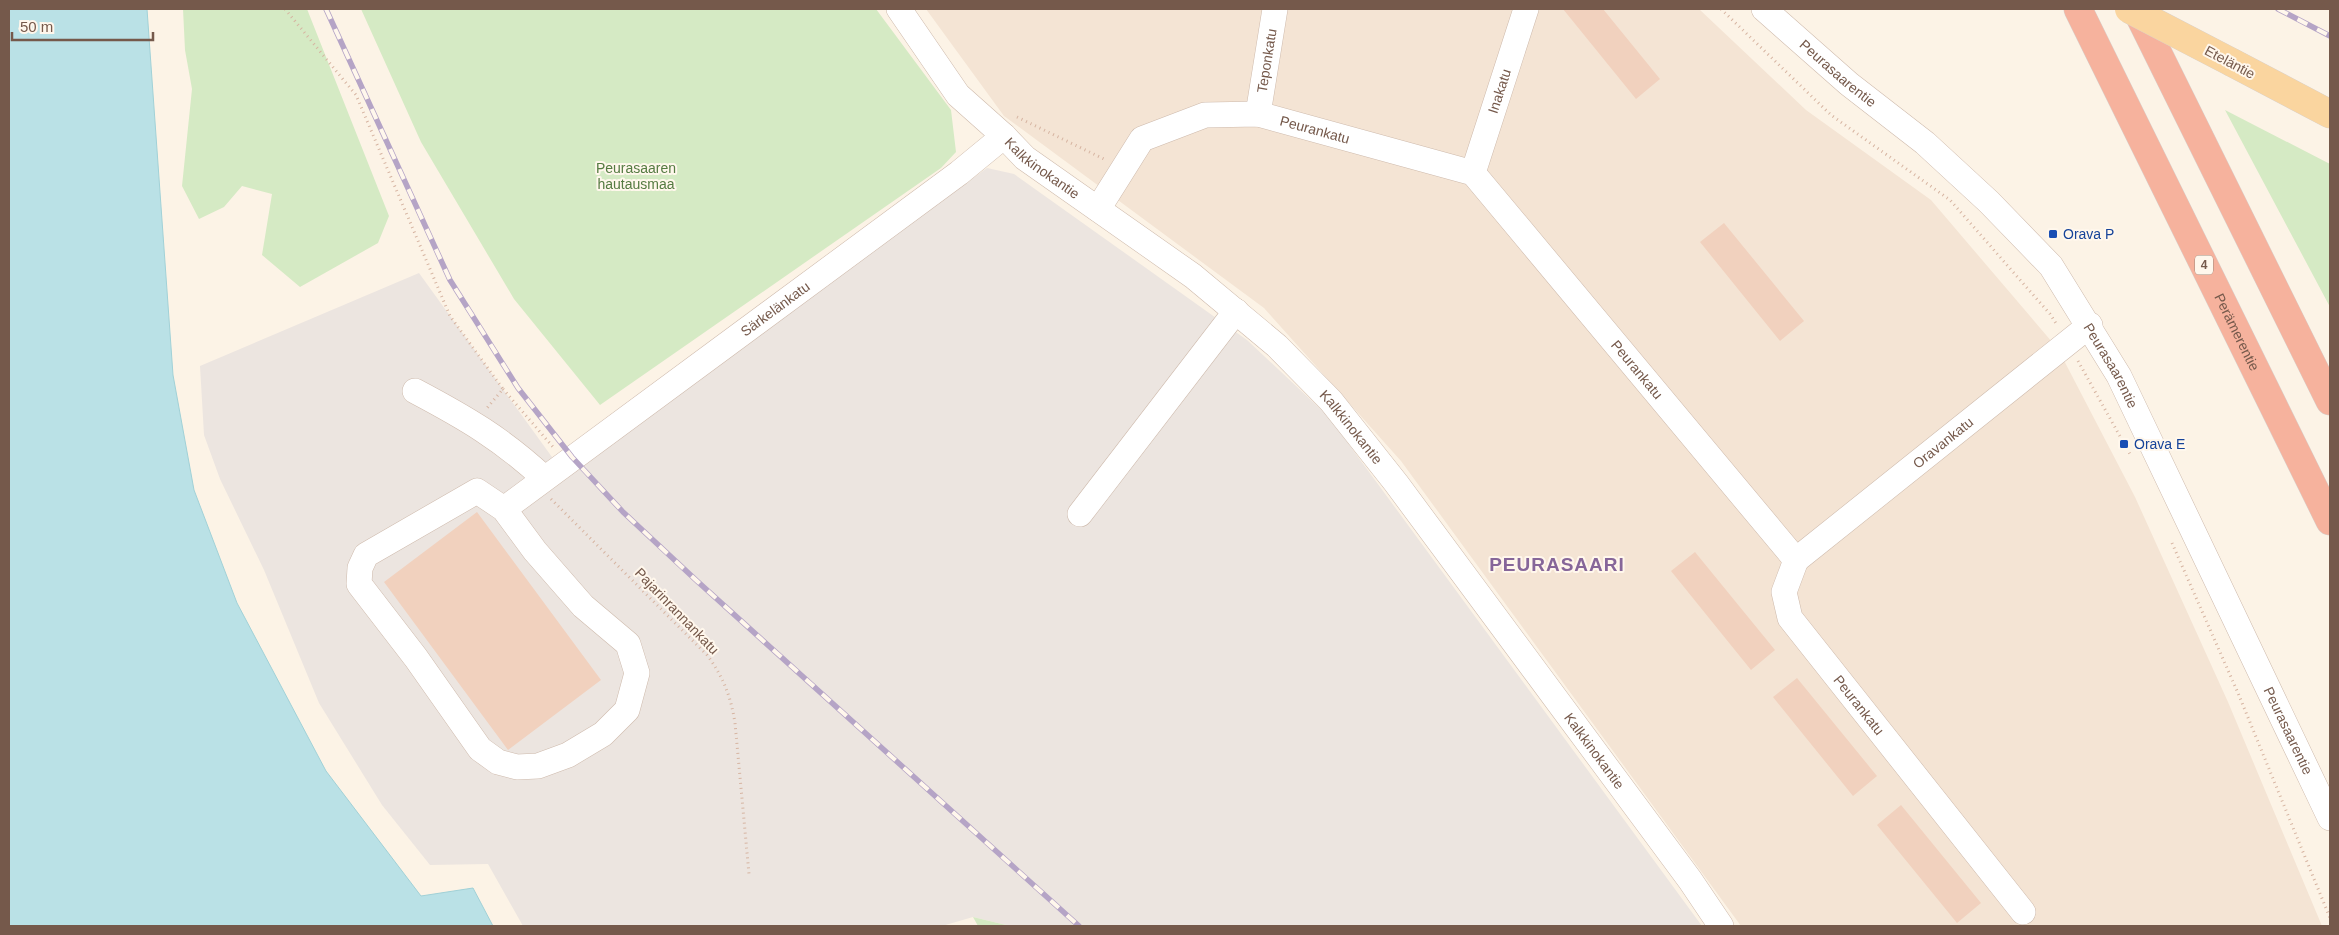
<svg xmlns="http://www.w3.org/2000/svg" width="2339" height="935" viewBox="0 0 2339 935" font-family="Arial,sans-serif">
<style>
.residential{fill:#f4e4d4}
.industrial{fill:#ece5e0}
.green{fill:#d5eac4}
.water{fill:#bae1e6;stroke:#a1d1d7}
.building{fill:#f1d1be}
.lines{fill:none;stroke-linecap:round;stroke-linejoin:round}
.minor-casing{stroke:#cebaac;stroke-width:26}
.major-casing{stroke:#d8d1cd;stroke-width:29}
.highway-casing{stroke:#d8d1cd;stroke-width:29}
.path{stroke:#d6b4a1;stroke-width:3;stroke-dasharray:1 4;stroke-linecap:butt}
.minor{stroke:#fff;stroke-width:25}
.major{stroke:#fad59f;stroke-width:28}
.highway{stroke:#f6b29d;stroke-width:28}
.rail-casing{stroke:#b5a4c6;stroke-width:5.5}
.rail{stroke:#fff7ec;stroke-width:4;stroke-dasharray:11;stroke-linecap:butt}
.major-bridge-casing{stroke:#d8d1cd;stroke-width:29;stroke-linecap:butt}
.major-bridge{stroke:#fad59f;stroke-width:28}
.transit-dot{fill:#1a4fb4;stroke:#fff7ec;stroke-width:2}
.labels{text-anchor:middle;stroke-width:4;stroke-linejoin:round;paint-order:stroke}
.shield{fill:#fff7ec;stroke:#9e887b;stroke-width:1}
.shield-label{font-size:12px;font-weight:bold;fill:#75594b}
.street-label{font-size:14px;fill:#75594b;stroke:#fff7ec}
.park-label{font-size:14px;fill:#557b42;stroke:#fff7ec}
.transit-label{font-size:14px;fill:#164399;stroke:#fff7ec;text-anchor:start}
.district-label{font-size:19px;font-weight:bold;letter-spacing:1px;fill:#866699;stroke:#fff7ec}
</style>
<rect width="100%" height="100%" fill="#fcf3e6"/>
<path class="residential" d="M926,9H1699L1806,110L1931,200L2058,349L2135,497L2228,702L2322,926H1741L1401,461L1264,308L1004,116Z"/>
<path class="industrial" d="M987,168L1014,174L1247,340L1328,416L1702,926H1010L973,917L942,926H523L488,864L430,865L382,805L319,703L264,570L220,479L204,435L200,366L419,273L565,475Z"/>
<path class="green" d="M183,9H307L389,216L378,243L300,287L262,255L272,194L242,186L224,207L199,219L182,186L192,89L185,50Z
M361,9H876L951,110L956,152L941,168L600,405L514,299L421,142Z
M2225,110L2330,164V307Z
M973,917L1010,926H978Z"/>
<path class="water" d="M9,9H147L173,375L194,490L237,603L326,771L421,896L473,888L493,926H9Z"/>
<path class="building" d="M1563,9H1603L1660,79L1636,99Z
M1724,223L1804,321L1780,341L1700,242Z
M477,512L601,680L508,750L384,582Z
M1695,552L1775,650L1751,670L1671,571Z
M1797,678L1877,776L1853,796L1773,697Z
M1901,805L1981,903L1957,923L1877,825Z"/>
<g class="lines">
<defs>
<g id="minor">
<path id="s1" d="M899,9L958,95L1004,136L1025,158L1193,276L1277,346L1331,401L1396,483L1690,880L1721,926"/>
<path id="s2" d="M1764,9L1849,84L1925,143L1989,202L2051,266L2119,376L2330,818"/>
<path id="s3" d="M1258,114L1275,9"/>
<path id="s4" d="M1473,173L1526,9"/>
<path id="s5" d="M1098,209L1142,139L1205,115L1258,114L1473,173L1796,560L1784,592L1790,618L2023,912"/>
<path d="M415,391C466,418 502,439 544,478"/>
<path id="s6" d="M504,509L535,551L583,606L628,644L637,673L627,710L603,734L568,755L538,766L517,767L498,762L480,749L416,658L359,584L360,568L366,555L477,491L504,509L959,173L1004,136"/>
<path d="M1080,514L1236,311"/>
<path id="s7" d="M1796,560L2090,325"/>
</g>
<path id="major" d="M2233,63L2330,114"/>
<g id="highway">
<path id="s8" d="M2078,9L2330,521"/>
<path d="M2136,9L2330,401"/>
</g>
</defs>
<use href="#minor" class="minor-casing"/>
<use href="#major" class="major-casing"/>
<use href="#highway" class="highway-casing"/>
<path class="path" d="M285,9L356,95L450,316L503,389L487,408
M1721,9L1831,115L1950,200L2050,314L2057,325
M1017,117L1106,160
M2078,361L2131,456
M503,389L553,447
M551,499L707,655C723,676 731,697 735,723L749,874
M2172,543L2238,693L2330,918"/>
<use href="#minor" class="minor"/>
<use href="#major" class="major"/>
<use href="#highway" class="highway"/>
<defs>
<path id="rail" d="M326,9L450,280L518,388L572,457L623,512L697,581L1079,926
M2278,9L2330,36"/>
</defs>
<use href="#rail" class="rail-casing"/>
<use href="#rail" class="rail"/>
<defs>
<path id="major-bridge" d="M2129,9L2233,63"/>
</defs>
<use href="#major-bridge" class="major-bridge-casing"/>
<use href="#major-bridge" class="major-bridge"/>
</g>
<g class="transit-dot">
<rect x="2048" y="229" width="10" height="10" rx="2.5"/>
<rect x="2119" y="439" width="10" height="10" rx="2.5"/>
</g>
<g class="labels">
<rect class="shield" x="2195" y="255.5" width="18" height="19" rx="4"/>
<g class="shield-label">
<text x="2204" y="269">4</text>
</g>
<g class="street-label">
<text dy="5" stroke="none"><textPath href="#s3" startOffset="54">Teponkatu</textPath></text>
<text transform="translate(2230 62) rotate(28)" y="5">Eteläntie</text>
<text dy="5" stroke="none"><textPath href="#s2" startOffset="98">Peurasaarentie</textPath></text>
<text dy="5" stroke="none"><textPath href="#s4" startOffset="86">Inakatu</textPath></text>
<text dy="5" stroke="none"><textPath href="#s5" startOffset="262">Peurankatu</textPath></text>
<text dy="5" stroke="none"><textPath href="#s1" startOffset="216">Kalkkinokantie</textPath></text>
<text dy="5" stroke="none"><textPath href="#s6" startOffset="1155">Särkelänkatu</textPath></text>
<text dy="5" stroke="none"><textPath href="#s8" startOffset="360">Perämerentie</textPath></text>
<text dy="5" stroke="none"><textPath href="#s2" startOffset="502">Peurasaarentie</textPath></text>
<text dy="5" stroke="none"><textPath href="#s5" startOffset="682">Peurankatu</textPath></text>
<text dy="5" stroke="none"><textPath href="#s1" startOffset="621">Kalkkinokantie</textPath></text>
<text dy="5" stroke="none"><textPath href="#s7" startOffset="188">Oravankatu</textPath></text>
<text transform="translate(677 611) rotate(46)" y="5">Pajarinrannankatu</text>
<text dy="5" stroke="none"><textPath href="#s5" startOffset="1102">Peurankatu</textPath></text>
<text dy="5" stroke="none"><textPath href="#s2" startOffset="908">Peurasaarentie</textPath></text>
<text dy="5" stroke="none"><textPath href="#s1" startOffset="1026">Kalkkinokantie</textPath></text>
</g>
<g class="park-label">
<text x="636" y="173">Peurasaaren<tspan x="636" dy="16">hautausmaa</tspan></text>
</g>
<g class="transit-label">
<text x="2063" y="239">Orava P</text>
<text x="2134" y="449">Orava E</text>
</g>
<g class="district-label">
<text x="1557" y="571">PEURASAARI</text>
</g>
</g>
<rect width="2339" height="935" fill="none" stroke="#75594b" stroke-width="20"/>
<path d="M12 32v8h141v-8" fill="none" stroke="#75594b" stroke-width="2.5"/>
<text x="20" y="32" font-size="15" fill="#75594b" stroke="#fff7ec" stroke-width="4" paint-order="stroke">50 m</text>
</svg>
